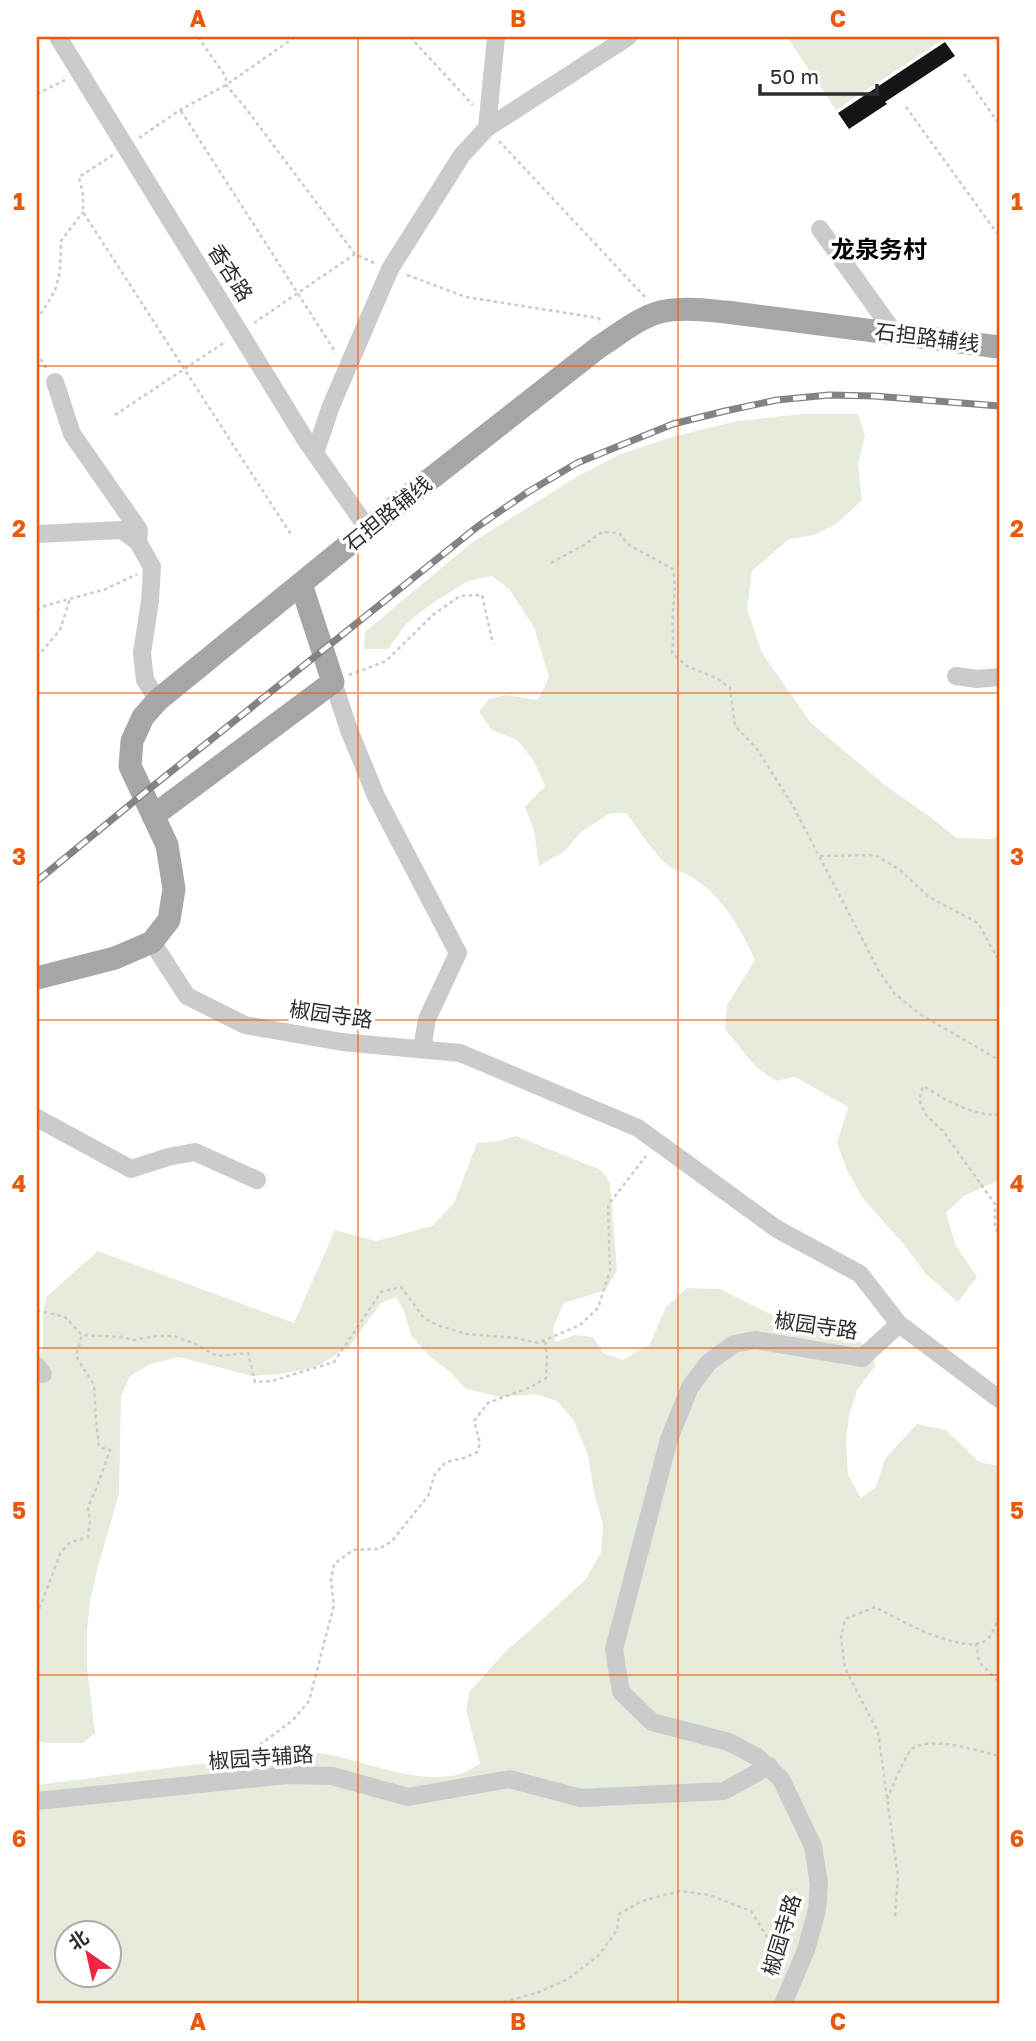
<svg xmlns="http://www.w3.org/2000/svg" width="1036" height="2041" viewBox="0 0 1036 2041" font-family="'Golos Text','Noto Sans SC',sans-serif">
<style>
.green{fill:#e6ecdb;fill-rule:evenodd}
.building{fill:#151515}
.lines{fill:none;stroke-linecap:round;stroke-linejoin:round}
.path{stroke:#cbcbcb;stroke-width:2.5;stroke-dasharray:3.5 3.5;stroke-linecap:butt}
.minor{stroke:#cbcbcb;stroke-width:18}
.major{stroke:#a6a6a6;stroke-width:23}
.rail-casing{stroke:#838383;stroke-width:7}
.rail{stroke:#fff;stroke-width:4.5;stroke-dasharray:13;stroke-linecap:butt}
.grid{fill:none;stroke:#e8590c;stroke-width:2;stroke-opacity:0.55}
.labels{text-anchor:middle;stroke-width:7;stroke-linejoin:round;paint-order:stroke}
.street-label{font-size:21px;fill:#2e2e2e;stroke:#fff}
.quarter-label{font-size:24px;font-weight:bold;fill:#000;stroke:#fff}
.neatline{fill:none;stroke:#e8590c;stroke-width:2.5}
.grid-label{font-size:23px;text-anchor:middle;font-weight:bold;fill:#e8590c}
</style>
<rect width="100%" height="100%" fill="#fff"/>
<path class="green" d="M787,37H947L836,110Z
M803,414H858L865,435L858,464L862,500L836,524L814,535L789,539L752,571L747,609L762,653L811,723L886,786L926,814L957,838L991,839L999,835V1187L997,1181L964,1196L946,1213L956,1246L977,1277L958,1302L925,1273L906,1247L862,1197L847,1170L837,1143L848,1107L795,1077L776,1081L756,1067L725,1029L727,1005L755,960C740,927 722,895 690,876C684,872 676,871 670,867C655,856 638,828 626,813H610L580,833L565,851L539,866L534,830L525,807L545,786L534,761L517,740L492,730L479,712L489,699L506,695L538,700L549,677L534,627L509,589L492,576L468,581L431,604L407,623L388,649H364L365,632L470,544L578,476L621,454L672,437L737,421Z
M516,1136L601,1170L610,1183L617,1270L606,1290L564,1303L553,1328L555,1342L575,1335L593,1337L603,1353L623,1360L650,1344L666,1307L687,1288L720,1289L766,1312L805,1327L844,1333L863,1344L876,1365L857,1390L849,1416L846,1440L848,1475L861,1498L876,1487L885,1459L917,1424L946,1430L979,1462L999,1466V2004H37V1785C111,1776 185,1764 260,1758C277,1756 302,1750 319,1753C362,1759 416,1786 460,1774C467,1772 473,1767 480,1764L466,1710L469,1692L508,1649L535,1626L586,1579L601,1552L603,1524L594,1492L588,1455L573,1419L557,1401L535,1394L500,1397L466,1389L451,1373L427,1354L411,1335L404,1311L396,1297L381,1303L350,1346L314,1368L280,1374L252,1376L179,1357L151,1364L130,1376L121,1396L119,1494L98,1566L90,1602L87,1630V1668L95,1733L83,1743H43L37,1740V1357L43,1350V1316L46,1297L98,1251L294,1323L335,1230L376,1241L432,1226L454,1203L477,1143L498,1141ZM66,1932H108V1974H66Z"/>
<path class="building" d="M945,42L955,56L885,102L887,104L849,129L838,113Z"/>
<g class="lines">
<path class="path" d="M198,37L226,77V85L244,106L355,254L374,263
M410,37L473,105
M964,74L999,124
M37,94L65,80
M906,107L999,236
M181,111L336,353
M139,138L180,110L226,85L295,37
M499,141L645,297
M113,155L79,177L83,195V212L292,536
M407,275L466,297L598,318L603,322
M37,320L55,291L60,271L61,241L83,212
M254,323L355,254
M37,353L46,368
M115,415L225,342
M551,563L584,545L602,532L619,533L629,545L673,569C676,588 674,595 673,613C672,627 674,639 672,653L687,666L718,679L730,688L735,726L757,749L793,806L879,971L894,993L920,1014L999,1060
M37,610L47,605L106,589L137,574
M37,657L60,630L70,599
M349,675L386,661L434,614L460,596L482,595L493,644
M820,856L875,855L900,870L929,897L978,923L997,957L999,958
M999,1115C970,1115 948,1101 923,1086L919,1100L926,1115L943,1131L995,1204V1227L999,1233
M37,1310L65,1317L82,1335L122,1337L133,1340L156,1336H174L193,1343L217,1356L248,1353L255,1382L272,1381L334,1362L381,1292L401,1287L424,1318L437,1325L466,1334L516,1338L538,1343L580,1325L598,1308L610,1270L608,1205L646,1156
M37,1615L60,1554L69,1543L88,1537L90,1521L88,1507L96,1489L110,1450L99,1447L96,1419L94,1385L76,1356L82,1335
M976,1643L979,1662L999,1682
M249,1763L261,1744L293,1720L309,1701L334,1605L331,1581L334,1564L353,1550L379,1549L392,1541L428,1496L435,1474L446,1462L464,1458L477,1452L480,1443L474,1421L488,1403L531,1387L546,1378L547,1358L545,1341
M887,1799C892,1788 905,1755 912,1749C929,1735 980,1751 999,1756
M895,1916L898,1877L878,1732L845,1668L841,1638L845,1619L875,1607C898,1619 958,1653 983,1642C993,1637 996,1624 999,1615
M497,2004L539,1992L568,1979L599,1955L617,1930L619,1914L642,1901L680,1891L709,1895L751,1911L782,1961"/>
<path class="minor" d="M58,37L305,439L368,529
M487,128L496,37
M820,229L895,334
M55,382L72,434L139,530L138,542
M315,453L331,406L390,269L462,155L487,128L628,37
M37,534L122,530L138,542L152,567L150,601L142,653L145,680L158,700
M956,676L977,679L999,677
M333,682L349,730L376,796L458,953L427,1019L422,1049
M152,942L187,996L245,1025L342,1042L460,1053L638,1128L777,1229L860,1274L899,1324L862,1358L755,1340L734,1344L709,1362L690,1387L669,1439L614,1649L621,1692L652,1722L729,1742L757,1757L781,1779L813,1846L819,1884L817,1910L806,1950L783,2004
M37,1118L131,1169L168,1157L195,1152L257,1180
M899,1324L999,1399
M37,1366L43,1374
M37,1801L287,1775L332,1776L408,1797L509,1779L581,1798L724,1791L769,1766"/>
<path class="major" d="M153,816L333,682L301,584
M37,978L115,958L152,942L169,920L174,889L167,845L130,766L132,741L143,717L158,700L406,498L599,347C618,335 638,318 660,312C681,307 704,310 726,312L999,347"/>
<defs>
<path id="rail" d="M37,881L143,794L477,527L528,492L577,463L673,424L725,411L777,400L829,395L874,396L999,406"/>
</defs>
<use href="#rail" class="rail-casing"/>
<use href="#rail" class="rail"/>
</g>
<path class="grid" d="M358,37V2004M678,37V2004M37,366H999M37,693H999M37,1020H999M37,1348H999M37,1675H999"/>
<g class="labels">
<g class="street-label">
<text transform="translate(230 273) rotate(58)" y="7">香杏路</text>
<text transform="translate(927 338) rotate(7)" y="7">石担路辅线</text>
<text transform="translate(388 514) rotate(-39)" y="7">石担路辅线</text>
<text transform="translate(331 1015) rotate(8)" y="7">椒园寺路</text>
<text transform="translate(816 1326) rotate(8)" y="7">椒园寺路</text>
<text transform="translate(261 1758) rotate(-4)" y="7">椒园寺辅路</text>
<text transform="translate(782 1935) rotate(-73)" y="7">椒园寺路</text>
</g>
<g class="quarter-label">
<text x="879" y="258">龙泉务村</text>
</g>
</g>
<rect width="1036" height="2041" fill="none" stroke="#ffffff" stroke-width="77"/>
<g transform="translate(88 1954) rotate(326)"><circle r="33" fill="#ffffff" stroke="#ababab" stroke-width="2"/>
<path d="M0-5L12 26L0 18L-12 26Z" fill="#f02544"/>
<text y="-10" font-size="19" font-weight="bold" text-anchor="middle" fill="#2e2e2e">北</text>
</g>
<path d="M760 84v10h117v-10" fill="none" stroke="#2e2e2e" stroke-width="3.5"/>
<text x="770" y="84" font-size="21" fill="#2e2e2e" stroke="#ffffff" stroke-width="5" paint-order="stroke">50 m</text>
<rect x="38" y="38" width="960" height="1964" class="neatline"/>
<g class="grid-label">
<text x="198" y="27">A</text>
<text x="518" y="27">B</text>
<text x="838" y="27">C</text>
<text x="19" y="210">1</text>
<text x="1017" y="210">1</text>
<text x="19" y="537">2</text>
<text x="1017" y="537">2</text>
<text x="19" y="865">3</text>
<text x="1017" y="865">3</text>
<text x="19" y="1192">4</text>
<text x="1017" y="1192">4</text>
<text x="19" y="1519">5</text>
<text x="1017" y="1519">5</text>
<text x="19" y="1847">6</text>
<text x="1017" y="1847">6</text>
<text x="198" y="2030">A</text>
<text x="518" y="2030">B</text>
<text x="838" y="2030">C</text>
</g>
</svg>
